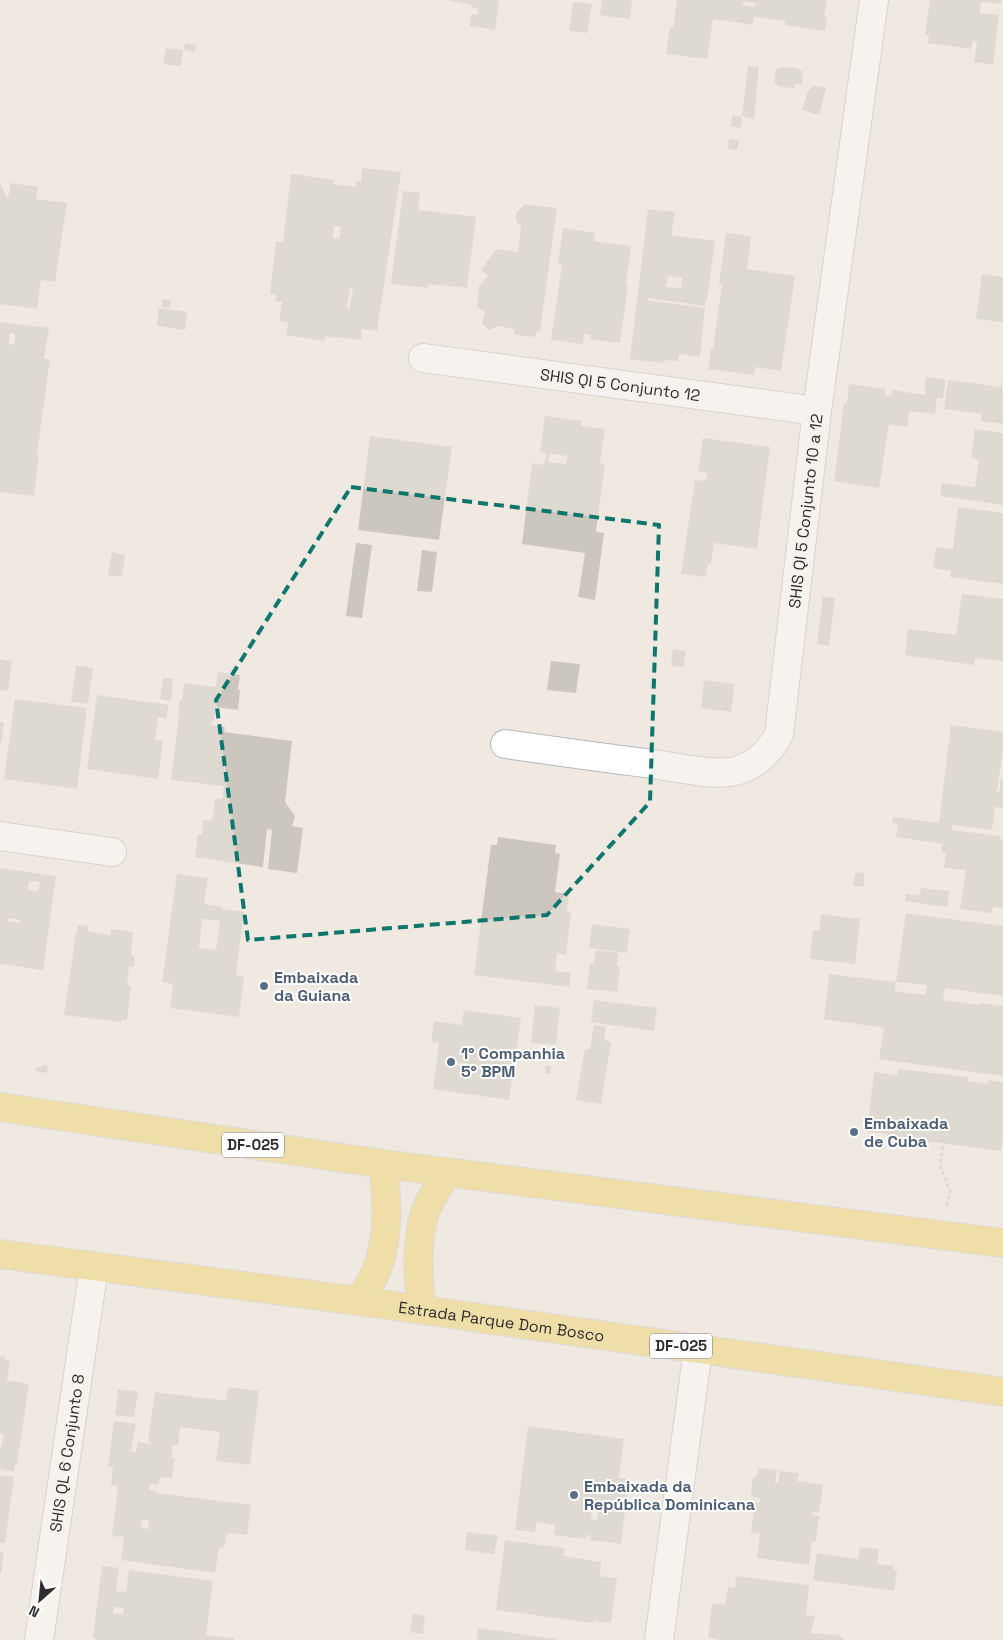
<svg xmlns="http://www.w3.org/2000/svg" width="1003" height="1640" viewBox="0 0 1003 1640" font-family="'Space Grotesk',sans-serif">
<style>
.building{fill:#cbc7bf;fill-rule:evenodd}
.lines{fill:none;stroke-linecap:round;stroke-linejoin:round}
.street-casing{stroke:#b4b7c1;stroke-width:30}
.primary-casing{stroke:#c9c9c9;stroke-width:30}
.path{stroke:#c9c9c9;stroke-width:3;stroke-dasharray:4 2.5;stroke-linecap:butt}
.street{stroke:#fff;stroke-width:28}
.primary{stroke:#f2d163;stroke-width:28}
.marked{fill:none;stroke:#0f766e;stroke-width:4;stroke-dasharray:10 6;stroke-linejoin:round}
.service-dot{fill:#5c6f8a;stroke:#fff;stroke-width:2}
.labels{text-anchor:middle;stroke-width:4;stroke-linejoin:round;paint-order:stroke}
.shield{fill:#fff;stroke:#6d6d6d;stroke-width:1}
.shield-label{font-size:15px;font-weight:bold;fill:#2e2e2e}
.street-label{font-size:16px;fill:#2e2e2e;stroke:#fff}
.service-label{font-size:16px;font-weight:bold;fill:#4e5e75;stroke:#fff;text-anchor:start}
</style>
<rect width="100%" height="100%" fill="#efe9e1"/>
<path class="building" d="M447,0H499L495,30L470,26L471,14L477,15L478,8L471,7V5Z
M602,0H632L630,19L600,15Z
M677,0H827L824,16L827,17L825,31L785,25V21L754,17L753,25L713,19L707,59L666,54L670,27L673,28ZM743,2L755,3V7L743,5Z
M930,0H1001V4L981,2L980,13L999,15L993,65L974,62L977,41H973L971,49L928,43L929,35H925Z
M573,2L592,4L587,33L569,31Z
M185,43L196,45L195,52L184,50Z
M166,48L183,50L181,66L163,64Z
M748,66L759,67L754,119L742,116Z
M782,67L797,68L803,72L802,85L795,84L794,88L780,87L774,82L776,69Z
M813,86L826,88L819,115L802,110L808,91Z
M732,115L742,117L741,128L731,126Z
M729,139L739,140L737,150L728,148Z
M362,168L401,172L377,331L362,329L361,340L325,336V341L286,335L288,323L279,321L282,302L275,301L276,295L270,294L276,241L283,242L291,174L335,180L334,184L356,187V181L361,182ZM332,226L341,227L339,239L333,238L334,228ZM350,287L353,288L349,310L347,309Z
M0,181L6,197L8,198L11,183L38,187L36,199L67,203L55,282L41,280L37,309L0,304Z
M403,191L420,193L418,210L476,217L467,288L429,284L428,288L391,284Z
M524,204L557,208L540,331H537L536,335L532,337L517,335L514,333V329L499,326L489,330L482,324L485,312L477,307L479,286L488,275L481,270L496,249L518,252L521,226L516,221V213Z
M648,209L675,212L671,235L715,241L707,301H706L705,306L648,298L647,300L705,308L700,357L679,354L678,361L665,360L664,363L630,359ZM668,276L682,278L681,288L666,287Z
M563,228L595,233L594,241L631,246L626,285H628L620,343L590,339L591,335L584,334L583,344L551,340L562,265L558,264Z
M726,233L751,236L747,269L795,276L781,371L755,367L754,375L708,369L711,349H715L713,348L722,284H719Z
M982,274L1003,277V322L976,319Z
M162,299L171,300L170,308L161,307Z
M159,308L187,312L185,330L157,326Z
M0,322L49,328L44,359H50L37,454H39L34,496L0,492ZM10,333L15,334L14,345L9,344Z
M926,377L946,380L943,398H937L935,414L909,411L907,427L889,424L879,488L834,481L844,403H847L849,384L885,389V395L891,396L892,390L925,395L926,390H924Z
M1002,378L1003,424L981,421L982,414L944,409L948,380L1001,387Z
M545,416L582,421L581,426L605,429L600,463L605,464L596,532L604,533L595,600L578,597L585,553L522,544L532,463L544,465L546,453L540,452ZM550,454L568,456L566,464L548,462Z
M975,429L1003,433V505L940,496L942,483L975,487L979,460H975V457H971Z
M370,436L452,447L439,540L358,530Z
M703,438L770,447L757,549L714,543L711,564H708L706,577L681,574L695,480L706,481L708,473L698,472Z
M958,507L1003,513V584L950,577L951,571L933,568L936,547L953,549Z
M356,543L372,545L362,618L346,616Z
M422,550L437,552L432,592L417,591Z
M112,552L125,555L122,577L108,575Z
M962,594L1003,599V661L975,658L974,665L905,655L908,629L956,635Z
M823,596L835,598L829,646L817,644Z
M673,649L686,651L683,667L671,666Z
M0,659L12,661L8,691L0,690Z
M551,661L580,664L576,693L547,690Z
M76,665L93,668L88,704L71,702Z
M218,672L240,675L238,689L240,690L238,710L216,707L214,721L212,720L211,725L225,727L224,732L292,741L285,802L295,816L292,826L303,828L297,873L268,869L272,830L267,829L263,867L195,857L198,834H202L203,820L212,821L215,799H222L224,786L171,780L179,716H178L180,700H182L184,683L216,687Z
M163,678L173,679L171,701L160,699Z
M704,680L735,684L731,712L701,708Z
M97,695L169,705L166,718L158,717L155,740L163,741L158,779L87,769Z
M15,699L87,708L77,789L4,779Z
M0,722H4L1,743H0Z
M951,725L1003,732V748L997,792H999L1001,778H1003V808L995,807L992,830L952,825V830L1001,836L1000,840H1003V908L993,907L992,913L960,909L966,870L944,868L946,853L941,852L943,844L896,837L898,824L892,823L893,817L939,823Z
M498,837L556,845L555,853L560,854L555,892L569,894L567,912H571L566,955L557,953L555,971L571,973L569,987L474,975L491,845H497Z
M0,868L56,876L43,970L0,964ZM29,881L40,882L38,891L28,890ZM7,918L20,920V923L7,921Z
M856,872L864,873V887L853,886Z
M177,874L208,878L204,904L222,907V909L244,912L236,975L244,976L239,1017L170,1008L173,984L162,982ZM202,919L220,921L216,950L199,948Z
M921,888L949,891L947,907L905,901L906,894L920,896Z
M906,913L1003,926V996L945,988L943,1000L980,1005V1003L1003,1006V1076L879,1059L884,1028L824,1019L829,974L896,982ZM896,982L927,985L925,995L895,991Z
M821,914L860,919L855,964L810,959L813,930L819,931Z
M592,924L630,929L627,953L589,948Z
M78,925L88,926L87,931L111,935V929L133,932L131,955L135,956L134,967L129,966L127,985L131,986L127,1020H122L121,1022L64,1015L76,933H77Z
M596,950L618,953L617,966L620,967L617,992L587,989L590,963L594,964Z
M594,1000L657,1008L654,1031L591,1022Z
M535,1005L560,1008L556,1045L531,1043Z
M464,1010L521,1018L509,1100L433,1089L439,1043L431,1042L434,1021L462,1025ZM448,1061L483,1066V1069L448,1064Z
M594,1025L606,1027L604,1040L611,1042L601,1104L576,1100L585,1049H590Z
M42,1065L48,1066L47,1073L35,1071L36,1067H42Z
M546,1065L551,1066L550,1074L545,1073Z
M898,1069L968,1077L967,1081L987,1084L988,1080L1003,1082V1137L1001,1151L887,1136L888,1134L867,1132L874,1072L897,1075Z
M0,1356L5,1357V1360L10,1361L7,1380L29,1384L17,1464H15L14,1472L0,1469V1448H1L4,1434L0,1433Z
M228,1387L259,1391L250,1465L216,1461L220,1432L180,1427L178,1445H173L171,1458H175L172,1478L160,1477L158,1485L150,1484L149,1490L156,1491L155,1493L251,1505L247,1535L229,1533L226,1536L224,1548L221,1547L219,1549L215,1573L121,1560L124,1537L112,1536L118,1486L111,1485L113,1467H108L114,1421L136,1424L131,1451L136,1452L138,1442L150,1444L151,1442L148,1441L155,1392L226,1401ZM142,1520L149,1521L148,1529L141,1528Z
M118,1389L138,1392L134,1417L115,1415Z
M528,1426L624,1439L619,1478L629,1479L621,1544L590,1540L591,1536L586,1535L585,1539L554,1535L555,1525L536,1522L535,1532L515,1530ZM592,1511L598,1512L597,1520L591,1519Z
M758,1468L777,1470L775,1483H778L780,1471L799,1473L797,1481L823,1485L819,1513L812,1512V1515L819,1516L816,1542L812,1541L809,1565L757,1558L760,1534L751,1533L755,1502L760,1503V1498L753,1497L751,1494L753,1478L757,1476Z
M0,1475L14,1477L5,1543H0Z
M467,1532L498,1536L494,1554L465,1550Z
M505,1540L565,1548L563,1556L601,1562L600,1576L617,1578L611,1623L594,1621L593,1623L496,1610Z
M860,1547L879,1549L877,1564L894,1566L893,1570L897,1571L894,1591L813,1580L817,1553L858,1559Z
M0,1551L4,1552L1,1573H0Z
M102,1566L119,1568L116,1591L126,1592L129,1570L213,1581L206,1635L234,1638V1640H95L96,1638H93ZM114,1607L124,1608L123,1615L113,1613Z
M736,1576L808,1585L809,1586L806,1615L815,1616L811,1633L838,1635L844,1640H719L708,1638L712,1603L725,1605L728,1587L735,1588Z
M413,1614L425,1616L423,1634L410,1632Z
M478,1628L556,1639V1640H477Z"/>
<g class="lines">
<defs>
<g id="street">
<path id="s1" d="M423,358L817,411"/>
<path id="s2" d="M505,744C554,751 604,758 653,764C674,767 710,775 730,772C753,769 769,753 779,734L817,411L874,0"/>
<path d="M0,836L112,852"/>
<path id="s3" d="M39,1640L94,1267"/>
<path d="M659,1640L698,1349"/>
</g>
<g id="primary">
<path d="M0,1107L383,1164L1003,1243"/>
<path id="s4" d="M0,1254L359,1301L1003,1392"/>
<path d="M359,1301C364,1292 372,1282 376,1271C390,1238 387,1199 383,1164"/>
<path d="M422,1310C418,1278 415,1241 426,1210C431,1197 440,1185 447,1173"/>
</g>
</defs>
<use href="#street" class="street-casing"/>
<use href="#primary" class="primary-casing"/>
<path class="path" d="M943,1146L940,1165L950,1191L946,1208"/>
<use href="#street" class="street"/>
<use href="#primary" class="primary"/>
</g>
<path d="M0 0H1003V1640H0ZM351,487L659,525L650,802L547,915L248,940L216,700Z" fill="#efe9e1" fill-opacity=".55" fill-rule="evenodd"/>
<path class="marked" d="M351,487L659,525L650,802L547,915L248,940L216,700Z"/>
<g class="service-dot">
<circle cx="264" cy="986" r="5"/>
<circle cx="451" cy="1062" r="5"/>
<circle cx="854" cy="1132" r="5"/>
<circle cx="574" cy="1495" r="5"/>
</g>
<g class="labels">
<g class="shield">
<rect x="222" y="1132.5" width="62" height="25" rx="4"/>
<rect x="650" y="1333.5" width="62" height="25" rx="4"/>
</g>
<g class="shield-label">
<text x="253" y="1150">DF-025</text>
<text x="681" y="1351">DF-025</text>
</g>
<g class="street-label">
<text dy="6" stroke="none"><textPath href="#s1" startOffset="199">SHIS QI 5 Conjunto 12</textPath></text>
<text dy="6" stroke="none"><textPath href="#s2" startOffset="516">SHIS QI 5 Conjunto 10 a 12</textPath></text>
<text dy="6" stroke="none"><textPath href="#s4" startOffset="506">Estrada Parque Dom Bosco</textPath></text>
<text dy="6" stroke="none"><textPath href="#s3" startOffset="189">SHIS QL 6 Conjunto 8</textPath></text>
</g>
<g class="service-label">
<text x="274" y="983">Embaixada<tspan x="274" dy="18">da Guiana</tspan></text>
<text x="461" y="1059">1° Companhia<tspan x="461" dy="18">5° BPM</tspan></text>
<text x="864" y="1129">Embaixada<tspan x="864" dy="18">de Cuba</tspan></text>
<text x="584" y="1492">Embaixada da<tspan x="584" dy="18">República Dominicana</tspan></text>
</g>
</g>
<g transform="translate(40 1600) rotate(207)" stroke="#ffffff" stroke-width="4" paint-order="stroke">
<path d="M0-4L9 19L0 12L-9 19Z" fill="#2e2e2e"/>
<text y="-8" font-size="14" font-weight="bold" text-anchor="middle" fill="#2e2e2e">N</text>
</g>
</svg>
